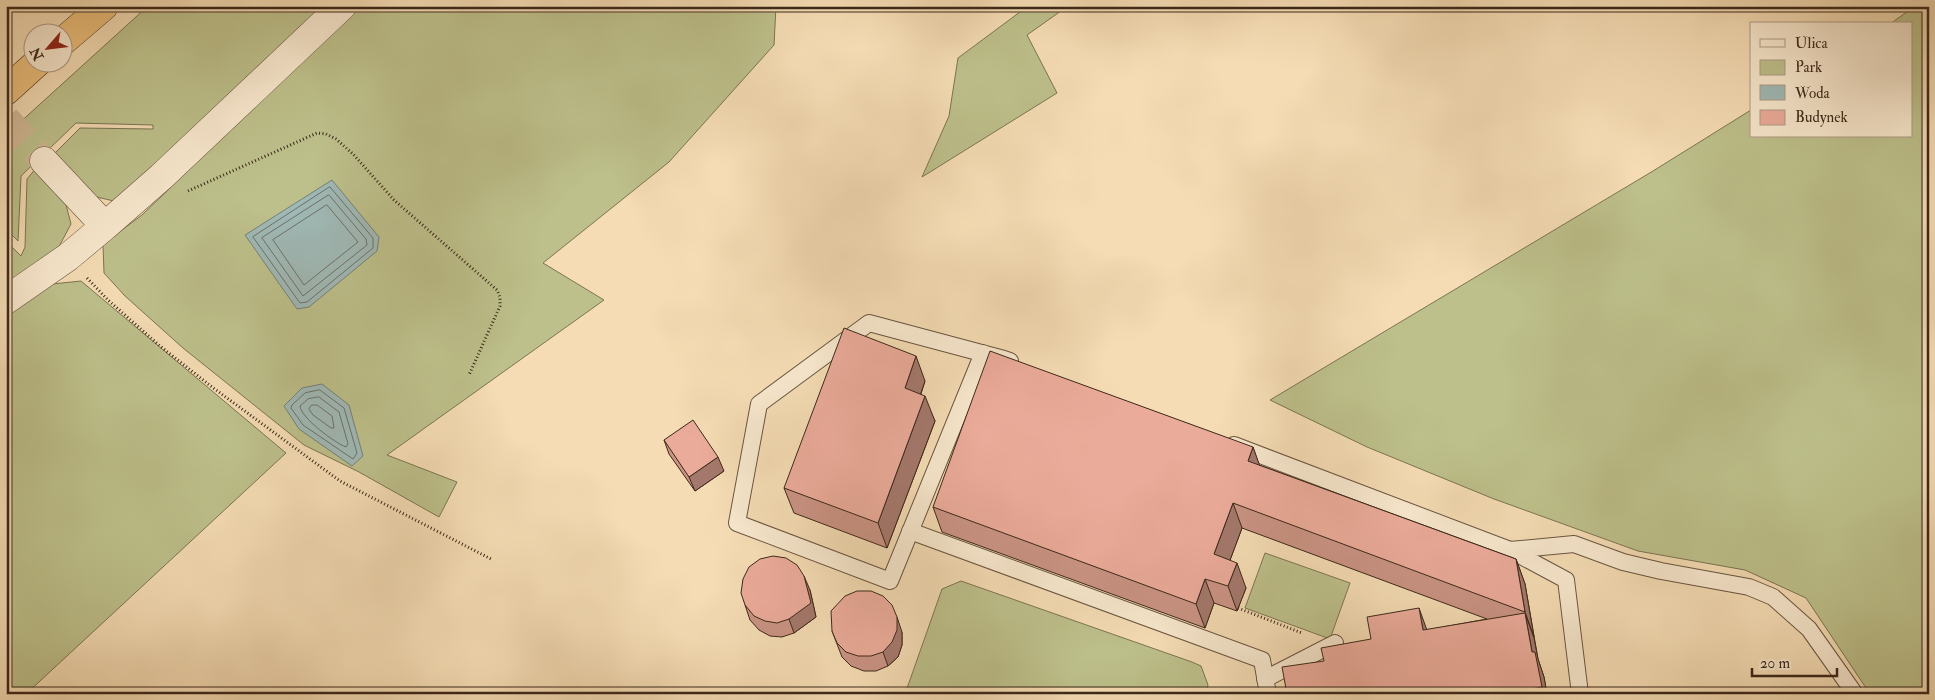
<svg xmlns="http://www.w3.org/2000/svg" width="1935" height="700" viewBox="0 0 1935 700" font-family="'IM FELL Double Pica',serif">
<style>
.green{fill:#bdc08b;stroke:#7c7452}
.water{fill:#9fb9b6;stroke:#777f78}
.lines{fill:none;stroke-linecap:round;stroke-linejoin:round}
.shore{stroke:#6e7068;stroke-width:1}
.minor-tunnel{stroke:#d0b895;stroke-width:28;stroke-dasharray:28 14;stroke-linecap:butt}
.service-casing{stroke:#6a5540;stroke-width:18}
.minor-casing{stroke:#6a5540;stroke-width:29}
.motorway-casing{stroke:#3c281a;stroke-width:29}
.path{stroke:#3c281a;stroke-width:3;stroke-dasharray:1 2.5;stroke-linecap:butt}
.service{stroke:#f8e8ce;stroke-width:16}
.minor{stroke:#f8e8ce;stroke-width:28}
.motorway{stroke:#eabe7a;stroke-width:28}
.wall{fill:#ca9384;stroke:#3c281a}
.shaded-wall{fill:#a4786c;stroke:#3c281a}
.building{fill:#ebab9a;stroke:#3c281a}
</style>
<rect width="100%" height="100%" fill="#f5dcb4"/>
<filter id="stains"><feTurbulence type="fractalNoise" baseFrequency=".004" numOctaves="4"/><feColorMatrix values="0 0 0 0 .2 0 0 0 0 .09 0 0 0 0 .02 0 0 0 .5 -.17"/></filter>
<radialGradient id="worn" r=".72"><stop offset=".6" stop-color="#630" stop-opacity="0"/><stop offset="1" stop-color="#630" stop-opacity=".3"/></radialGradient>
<path class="green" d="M148,6H326L184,139L114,201L92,196L53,155L80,128L153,129V125L76,123L21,176L18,241L6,229V135Z
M359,6H626L630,12L639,6H776L774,45L669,162L543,263L604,300L387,455L457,482L439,517L359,472L304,445L183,348L125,296L104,273L103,244L142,215Z
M1028,6H1068L1027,35L1057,93L922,177L949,116L958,58Z
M1915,6H1929V694H1870L1806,598L1745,570L1638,551L1494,499L1367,447L1270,400L1653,171L1751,110V136H1911V24H1890Z
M37,167L63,193L71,224L55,254L6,284V241L21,256L25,247L27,179Z
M81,281L286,453L26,694H6V313L52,284Z
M1265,553L1350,583L1330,639L1245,608Z
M961,581L1192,662L1201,666L1208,685L1206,694H905L942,589Z"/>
<path class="water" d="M332,180L379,237L377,251L309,307L297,309L245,235Z
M322,384L349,405L363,456L352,466L299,429L284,406L302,388Z"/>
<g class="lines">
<path class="shore" d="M330,187L373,238V248L307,302L300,303L253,237Z
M329,195L366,239L367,245L303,296L262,238Z
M327,205L358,242L304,285L273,240Z
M320,390L344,408L357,453L353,459L303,425L291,408L292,405L305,393Z
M319,397L339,412L348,444L346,447C335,443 301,418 300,406L308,399Z
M312,405H317L332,416L334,428H331L313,415L309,409Z"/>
<path class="minor-tunnel" d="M6,119L44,161"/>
<defs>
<path id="service" d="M983,353L890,581L737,523L759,404L869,323L1004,359L1010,361
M1234,445L1510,550L1566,580L1580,694
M910,531L1262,660L1268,694
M1510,550L1574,544L1623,562L1661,571L1749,587L1773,597L1809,629L1855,694
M1265,679L1335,643"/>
<path id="minor" d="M105,226L161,177L342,6
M6,300L68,257L105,226L44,161"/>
<path id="motorway" d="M62,42L104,6
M6,91L38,62"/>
</defs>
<use href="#service" class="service-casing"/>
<use href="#minor" class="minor-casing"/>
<use href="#motorway" class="motorway-casing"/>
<path class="path" d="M188,191L317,133L326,134L336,139L353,154L394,200L497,290L500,297V306L469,375
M87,278L108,300L160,346L212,387L340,481L491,559
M1238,608L1302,633"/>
<use href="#service" class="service"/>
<use href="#minor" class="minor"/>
<use href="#motorway" class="motorway"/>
</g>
<path class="wall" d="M925,381L921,394L935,421L887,548L794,513L784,488Z
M664,440L724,471L695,491L669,454Z
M1253,447L1259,465L1516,559L1525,584L1538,659L1544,677L1547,694H1287L1324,661L1427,630L1487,619L1242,528L1230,560L1246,588L1237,611L1214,603L1205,628L942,532L933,507Z
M810,590L816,617L794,633L782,637L770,636L759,630L750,620L745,605Z
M832,631L902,632V645L898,657L888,666L876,671H864L851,666L842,657Z"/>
<path class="shaded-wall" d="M916,356L925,381L914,413L905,388Z
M925,396L935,421L887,548L878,523Z
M1253,447L1262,472L1248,461Z
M718,457L724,471L695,491L689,477Z
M1233,503L1242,528L1223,579L1214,554Z
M1516,559L1525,584L1534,637L1525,612Z
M1237,563L1246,588L1237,611L1228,586Z
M804,576L810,590L816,617L794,633L789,619Z
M1205,579L1214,603L1205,628L1196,604Z
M1419,608L1428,633L1423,630Z
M1525,613L1534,638L1538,659L1544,677L1547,694H1544L1532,652Z
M897,617L902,632V645L898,657L888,666L883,652Z"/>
<path class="building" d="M844,328L916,356L905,388L925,396L878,523L784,488Z
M990,351L1253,447L1248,461L1516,559L1525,612L1233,503L1214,554L1237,563L1228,586L1205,579L1196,604L933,507Z
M693,420L718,457L689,477L664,440Z
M773,556L786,558L797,565L804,576L811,603L789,619L777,623L765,621L754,616L745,605L741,593L743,579L749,567L760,559Z
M857,591H871L883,596L892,605L897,617V630L892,642L883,652L871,656H858L846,652L837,643L832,631L831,611L845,596Z
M1419,608L1423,630L1525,613L1532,652H1535L1542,687L1503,694H1287L1282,667L1324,661L1321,648L1371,639L1367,617Z"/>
<rect width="1935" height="700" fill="none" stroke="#f5dcb4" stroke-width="25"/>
<rect x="8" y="8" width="1920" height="685" fill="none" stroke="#3c281a" stroke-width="2.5"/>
<rect x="12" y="12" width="1910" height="675" fill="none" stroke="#3c281a"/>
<rect x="1750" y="22" width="162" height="115" fill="#f8e8ce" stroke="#ad9b86"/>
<rect x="1760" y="39" width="25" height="8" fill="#f8e8ce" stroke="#ad9b86"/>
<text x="1795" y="48" font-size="15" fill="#3c281a">Ulica</text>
<rect x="1760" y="60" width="25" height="15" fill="#bdc08b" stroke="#ad9b86"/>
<text x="1795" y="72" font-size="15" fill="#3c281a">Park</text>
<rect x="1760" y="85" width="25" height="15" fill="#9fb9b6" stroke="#ad9b86"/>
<text x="1795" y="98" font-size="15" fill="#3c281a">Woda</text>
<rect x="1760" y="110" width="25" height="15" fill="#ebab9a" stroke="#ad9b86"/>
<text x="1795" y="122" font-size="15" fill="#3c281a">Budynek</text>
<g transform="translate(48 48) rotate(242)"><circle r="24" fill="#f8e8ce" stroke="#ad9b86"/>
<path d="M0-4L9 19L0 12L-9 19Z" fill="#8f2418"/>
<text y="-8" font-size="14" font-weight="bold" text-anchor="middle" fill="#3c281a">N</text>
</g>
<path d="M1752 668v8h85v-8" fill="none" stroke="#3c281a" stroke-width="2.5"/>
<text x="1760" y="668" font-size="15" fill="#3c281a" stroke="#f8e8ce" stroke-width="4" paint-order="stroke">20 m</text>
<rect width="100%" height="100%" filter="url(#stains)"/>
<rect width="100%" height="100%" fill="url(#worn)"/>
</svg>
